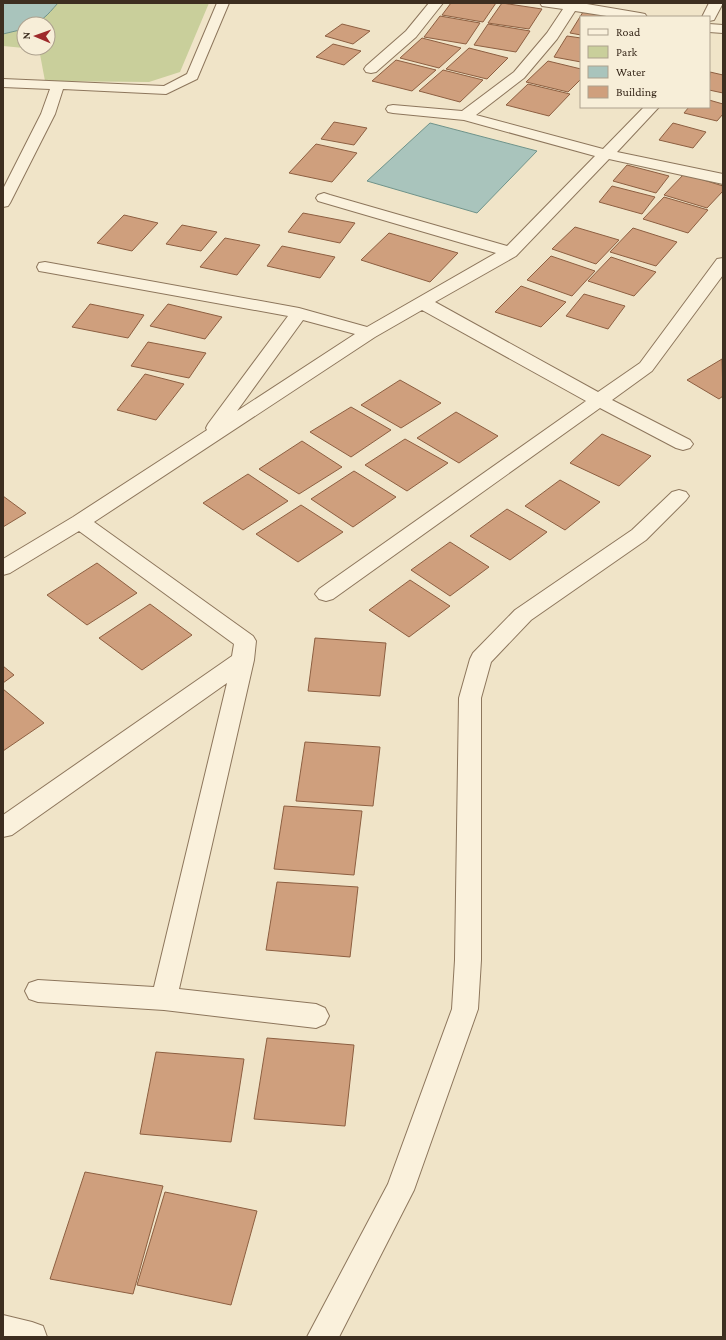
<svg xmlns="http://www.w3.org/2000/svg" width="726" height="1340" viewBox="0 0 726 1340" font-family="'Crimson Pro',serif">
<style>
.green{fill:#c9cf9b}
.water{fill:#a9c4bc;stroke:#6f938a}
.building{fill:#cf9f7d;stroke:#8d5f41}
.lines{fill:none;stroke-linecap:round;stroke-linejoin:round}
.service-casing{stroke:#8d765c;stroke-width:2}
.minor-casing{stroke:#8d765c;stroke-width:2}
.service{fill:#faf1dc;fill-rule:evenodd}
.minor{fill:#faf1dc;fill-rule:evenodd}
</style>
<rect width="100%" height="100%" fill="#f0e4c8"/>
<path class="green" d="M58,3H209L180,72L149,82L45,81L39,49L28,48H48V24H34L44,17Z
M24,29V48L3,46V34Z"/>
<path class="water" d="M3,3H58C47,15 42,24 24,24V29L3,34Z
M430,123L537,151L477,213L367,181Z"/>
<path class="building" d="M451,3H496L483,22L442,15Z
M502,3L542,9L529,29L488,23Z
M583,12L611,17H581V35L570,33Z
M440,16L480,23L466,44L424,37Z
M342,24L370,31L353,44L325,36Z
M488,24L530,31L516,52L474,45Z
M567,36L581,38V62L554,57Z
M422,38L461,48L439,68L400,58Z
M333,44L361,51L344,65L316,57Z
M469,48L508,58L487,79L446,69Z
M396,60L436,70L412,91L372,81Z
M548,61L581,69V79L568,92L526,82Z
M443,70L483,80L460,102L419,91Z
M710,72L723,75V93L709,90Z
M528,84L570,94L549,116L506,105Z
M709,100L723,104V114L717,121L684,113L689,107H709Z
M334,122L367,128L354,145L321,139Z
M673,123L706,132L693,148L659,140Z
M316,144L357,153L332,182L289,173Z
M627,165L669,176L656,193L613,181Z
M684,174L723,186V191L707,208L664,195Z
M612,186L655,197L642,214L599,202Z
M664,197L708,210L688,233L643,219Z
M303,213L355,223L340,243L288,232Z
M124,215L158,223L132,251L97,243Z
M182,225L217,232L201,251L166,244Z
M575,227L619,240L596,264L552,249Z
M633,228L677,242L656,266L610,252Z
M389,233L458,253L430,282L361,260Z
M225,238L260,245L237,275L200,267Z
M282,246L335,257L320,278L267,266Z
M551,256L595,271L572,296L527,280Z
M611,257L656,272L634,296L588,281Z
M521,286L566,302L541,327L495,312Z
M584,294L625,306L608,329L566,316Z
M90,304L144,315L128,338L72,327Z
M168,304L222,317L205,339L150,326Z
M148,342L206,353L189,378L131,366Z
M722,359L723,396L719,399L687,380Z
M145,374L184,384L156,420L117,410Z
M400,380L441,403L401,428L361,405Z
M351,407L391,430L351,457L310,432Z
M456,412L498,436L459,463L417,438Z
M602,434L651,456L619,486L570,463Z
M405,439L448,463L407,491L365,465Z
M302,441L342,467L299,494L259,469Z
M354,471L396,497L353,527L311,499Z
M248,474L288,501L243,530L203,503Z
M560,480L600,502L565,530L525,506Z
M3,496L26,513L3,527Z
M301,505L343,532L298,562L256,534Z
M507,509L547,532L510,560L470,536Z
M450,542L489,567L450,596L411,570Z
M97,563L137,593L87,625L47,595Z
M410,580L450,606L409,637L369,610Z
M150,604L192,635L142,670L99,638Z
M315,638L386,643L380,696L308,691Z
M3,666L14,675L3,683Z
M3,689L44,723L3,751Z
M305,742L380,747L373,806L296,801Z
M284,806L362,811L354,875L274,869Z
M277,882L358,887L350,957L266,950Z
M267,1038L354,1045L345,1126L254,1119Z
M156,1052L244,1059L231,1142L140,1134Z
M85,1172L163,1186L133,1294L50,1279Z
M165,1192L257,1211L231,1305L137,1285Z"/>
<g class="lines">
<defs>
<path id="service" d="M217,3H229L197,79L166,94L63,89L55,114L10,203L8,206L3,207V189L41,114L50,89L3,87V79L164,86L187,74Z"/>
<path id="minor" d="M429,3H443L416,37L376,72L371,73L366,72L364,69L366,66L406,31Z
M540,3H581L640,13L645,14L647,17H613L575,11L557,39L524,78L476,115L603,149L644,107H659L617,152L723,174V184L609,159L516,256L435,302L598,392L640,363L717,259L723,258V275L652,371L612,400L690,440L693,444L690,448L683,450L676,448L600,408L333,599L326,601L319,599L315,594L319,589L586,401L422,310L375,337L94,522L253,636L256,641L254,660L179,989L316,1004L325,1008L329,1016L325,1024L316,1028L164,1010L38,1002L29,999L25,991L29,983L38,980L154,987L227,683L12,835L3,837V815L232,656L234,644L79,531L10,573L3,575V559L73,517L207,430L206,428L208,424L288,316L45,272L39,271L37,267L39,263L45,262L299,308L367,327L496,253L318,201L316,198L318,195L324,193L330,195L507,246L595,156L464,120L393,113L388,112L386,109L388,106L393,105L462,111L514,72L547,33L563,9L542,6ZM303,320L355,334L237,411Z
M709,3H723L714,20L709,21V17H702Z
M709,24L723,25V33L709,32Z
M679,490L686,492L689,496L686,500L646,540L531,620L491,662L481,698V960L478,1009L414,1190L339,1337H307L388,1184L452,1009L455,960L459,698L470,659L473,653L515,610L632,530L672,492Z
M3,1315L32,1322L43,1326L47,1337H3Z"/>
</defs>
<use href="#service" class="service-casing"/>
<use href="#minor" class="minor-casing"/>
<use href="#service" class="service"/>
<use href="#minor" class="minor"/>
</g>
<rect width="726" height="1340" fill="none" stroke="#3d2e20" stroke-width="8"/>
<rect x="580" y="16" width="130" height="92" fill="#f7eed8" stroke="#ada18e"/>
<rect x="588" y="29" width="20" height="6" fill="#faf1dc" stroke="#ada18e"/>
<text x="616" y="36" font-size="12" fill="#3d2e20">Road</text>
<rect x="588" y="46" width="20" height="12" fill="#c9cf9b" stroke="#ada18e"/>
<text x="616" y="56" font-size="12" fill="#3d2e20">Park</text>
<rect x="588" y="66" width="20" height="12" fill="#a9c4bc" stroke="#ada18e"/>
<text x="616" y="76" font-size="12" fill="#3d2e20">Water</text>
<rect x="588" y="86" width="20" height="12" fill="#cf9f7d" stroke="#ada18e"/>
<text x="616" y="96" font-size="12" fill="#3d2e20">Building</text>
<g transform="translate(36 36) rotate(272)"><circle r="19" fill="#f7eed8" stroke="#ada18e"/>
<path d="M0-3L7 15L0 10L-7 15Z" fill="#9e2a2b"/>
<text y="-6" font-size="11" font-weight="bold" text-anchor="middle" fill="#3d2e20">N</text>
</g>
</svg>
